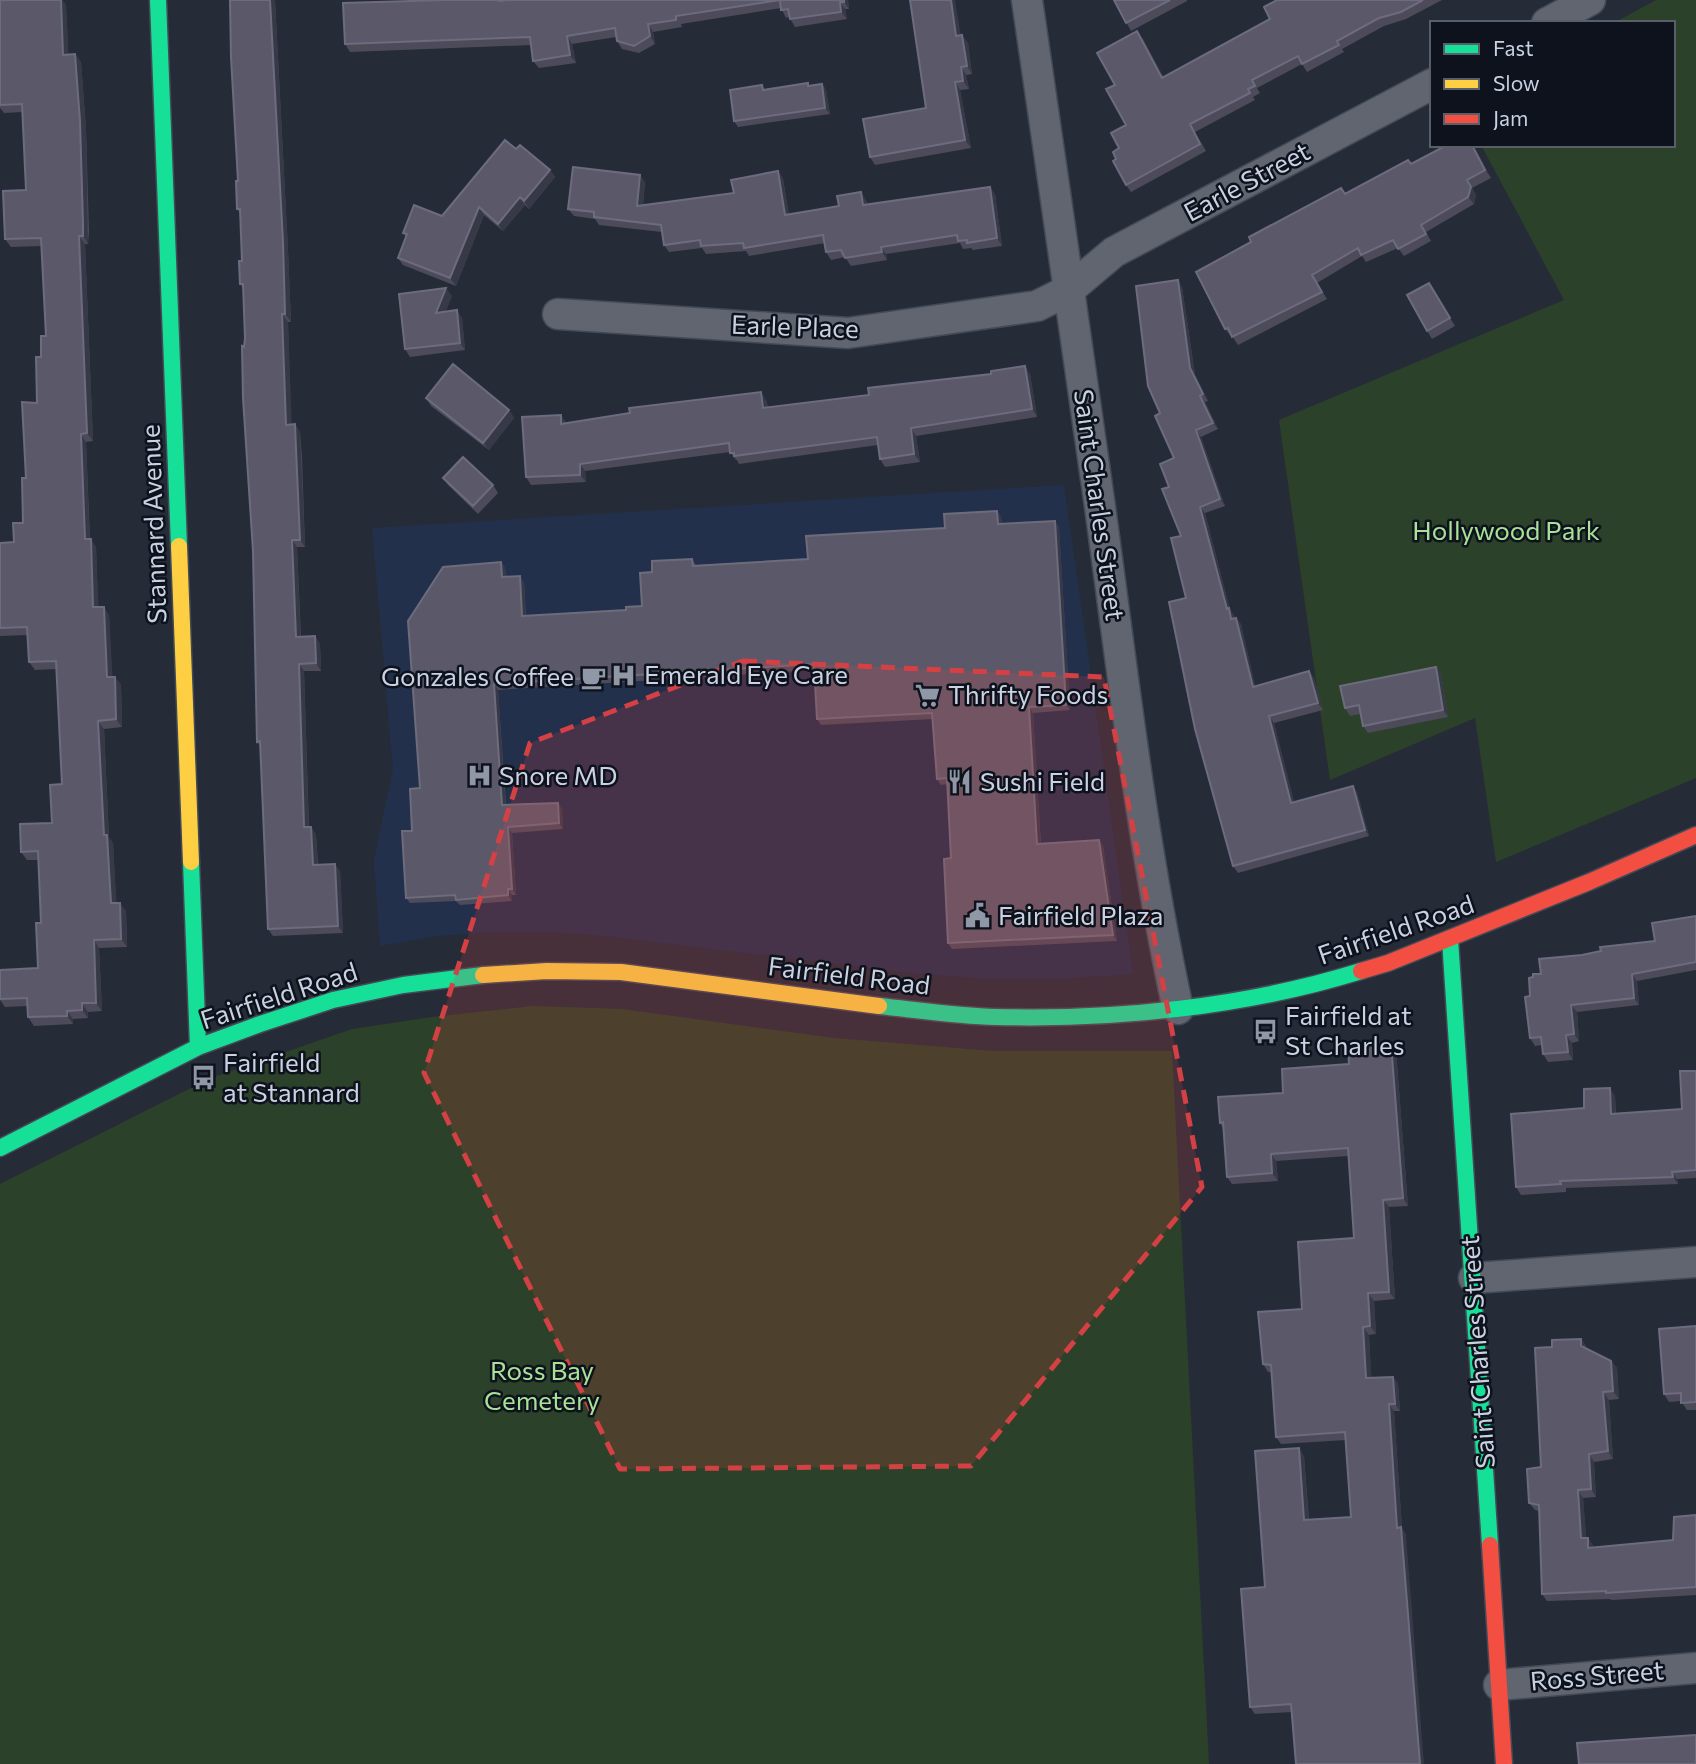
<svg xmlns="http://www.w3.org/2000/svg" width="1696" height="1764" viewBox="0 0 1696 1764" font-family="Commissioner,sans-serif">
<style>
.built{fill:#23304c}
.green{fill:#2c4129}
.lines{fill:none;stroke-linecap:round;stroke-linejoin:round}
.street-casing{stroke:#444a55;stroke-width:33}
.fast-casing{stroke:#444a55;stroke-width:19}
.slow-casing{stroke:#444a55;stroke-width:19}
.jam-casing{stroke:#444a55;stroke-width:19}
.street{stroke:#60656f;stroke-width:30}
.fast{stroke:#16e098;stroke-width:16}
.slow{stroke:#ffcf43;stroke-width:16}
.jam{stroke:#f24e42;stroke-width:16}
.wall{fill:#4d4b5a}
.shaded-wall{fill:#383946}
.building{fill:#5b5969;stroke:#6c6c7c;stroke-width:2}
.marked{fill:#d44144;fill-opacity:0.2;stroke:#d44144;stroke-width:5;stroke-dasharray:14 9;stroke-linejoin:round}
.labels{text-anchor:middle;stroke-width:5;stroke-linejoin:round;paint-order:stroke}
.street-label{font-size:26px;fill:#cad1e1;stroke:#0d121c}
.park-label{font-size:26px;fill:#a8e198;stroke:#0d121c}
.poi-label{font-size:26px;fill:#cad1e1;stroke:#0d121c;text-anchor:start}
</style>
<rect width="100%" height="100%" fill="#252c38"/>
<path class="built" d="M1064,485L1133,974L1059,979H985L911,973L614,937L555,932H496L437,936L380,946L374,860L393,769L372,528Z"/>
<path class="green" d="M1656,0H1696V778L1496,862L1475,718L1330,780L1279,420L1564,300L1481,145H1673V23H1614Z
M533,1006L622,1009L834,1038L993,1051H1172L1209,1764H0V1184L211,1078L352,1029L432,1017Z"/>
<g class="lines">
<defs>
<path id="street" d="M1027,0C1051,169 1077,338 1100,507C1123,675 1142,843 1178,1009
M1547,23L1590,0
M558,314L848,333L1037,306L1069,290L1114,252L1432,84
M1474,1278L1696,1262
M1499,1685L1696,1668"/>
<path id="fast" d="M158,0L179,546
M191,862L198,1047
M1450,939L1490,1545
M879,1006C917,1010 957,1016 996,1017C1117,1020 1245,1007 1361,971
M0,1148L198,1047L260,1024L333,1000L403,985L483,975"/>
<path id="slow" d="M179,546L191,862
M483,975L547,971L621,972L879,1006"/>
<path id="jam" d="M1361,971L1388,963L1589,882L1696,835
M1490,1545L1504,1764"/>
</defs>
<use href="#street" class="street-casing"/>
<use href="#fast" class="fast-casing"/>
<use href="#slow" class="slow-casing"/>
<use href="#jam" class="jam-casing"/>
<use href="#street" class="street"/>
<use href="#fast" class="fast"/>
<use href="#slow" class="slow"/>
<use href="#jam" class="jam"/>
</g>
<path class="wall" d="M0,0H62L66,5L68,54H75L81,62L86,129L89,232L88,244H85L93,441L86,442L90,539L96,547L98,607L109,615L112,677H115L121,685L122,727L104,729L109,838L113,843L116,903L126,911L127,947L99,948L102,1011L88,1012V1018L73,1019V1024L34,1026L28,1017L27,1006L5,1007L0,1000V970L38,968L41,923L38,860H27L21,852L52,823L62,784L56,669L35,670L29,662L28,635L0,636V543L14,542L23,523L26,478L37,403L41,357L46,336L41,246L11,247L5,239L26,190L22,112L4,113L0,108Z
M230,0H275L288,250L291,322H288L291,425L295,424L300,432L302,457L305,547H297L301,637L315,636L320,644L321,671H304L309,827H311L316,835L318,864L340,871L343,933L273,936L268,929L260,746L257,742L253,551L244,347L245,338L243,288L240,284L242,261L240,213L237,209L238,181Z
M507,0H848L849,9H845L847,19L795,27L789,17L786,18L781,8L681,24L682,27L653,32L655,44L639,53L622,49L617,41L616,37L572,44L576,63L539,68L533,61L531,45L350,52L345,44Z
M1114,0H1187V1L1131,31Z
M1277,0H1442L1406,19L1384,26L1342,49L1344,52L1307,72L1302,64L1257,88L1260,93L1253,97L1255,100L1195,132L1206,151L1131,192L1126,185L1116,159L1126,125L1115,85L1143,39L1163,77L1270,19Z
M960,35H962L968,43L972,74L966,75L969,89L960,90L971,148L875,165L870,157L926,108Z
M822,84L826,90L830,114L738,127L734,121L765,89L810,86Z
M1473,145L1491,178L1472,188L1476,195L1474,204L1426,232L1431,241L1404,256L1398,248L1366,262L1362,256L1317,283L1327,299L1238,345L1232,336H1231L1225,329L1251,242L1341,188L1345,194L1411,164Z
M516,149L550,170L555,177L529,209L525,205L503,231L484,215L456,286L403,265L398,258L406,237L403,233L442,216Z
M778,171L783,179L789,215L839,206L866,200L867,204L995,194L1002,246L973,250L971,248L963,249L960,243L886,254L887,260L851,266L845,257L831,260L826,252L825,243L749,256L746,251L706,254L702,248L669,252L664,245L662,232L599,225L595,219L574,216L568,209L645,182L643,205L734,193Z
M1429,283L1455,326L1432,339L1427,331Z
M1182,287L1195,375L1208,401L1205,402L1218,429L1201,437L1225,506L1205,513L1230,610L1234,618L1241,624L1255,686L1309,671L1314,678L1323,710L1274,723L1294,802L1357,792L1369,836L1238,873L1233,866L1186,598L1181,536L1169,487L1174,458L1160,413Z
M452,296L445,312L462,318L465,350L410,357L405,349Z
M1030,374L1037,417L916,436L920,462L885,467L880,459L878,445L739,464L737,460H736L730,452L585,471L586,482L531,485L526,477L561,415L566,423L766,400L768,407L869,395Z
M426,398L509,410L514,418L489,450L431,406Z
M443,478L493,485L498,493L478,514L448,485Z
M997,511L1001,517L1002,524L1059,527L1070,710L1033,713L1041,844L1099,840L1103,846L1117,941L952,949L948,943L951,858L947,784L941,785L937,779L933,719L821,725L817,719L814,670L498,690L506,804L558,803L562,809L563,829L512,833L516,895H512V901L460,905L456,901L410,903L406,898L412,831L420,788L501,562L505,568L506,577L524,582L526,616L626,610L642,606L652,572L692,559L696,565L808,559L945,528Z
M1436,667L1441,674L1448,717L1368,733L1363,726L1360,714L1350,716L1345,708Z
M1696,916V970L1637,981L1639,1005L1577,1012L1579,1041L1572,1043L1573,1060L1548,1062L1543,1054L1542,1045L1535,1046L1530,1038V996L1533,977L1582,955L1655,941Z
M1391,1043L1396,1051L1408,1206L1389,1207L1395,1299L1374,1301L1376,1334L1369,1335L1371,1378L1393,1377L1398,1384L1400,1411H1394L1402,1528L1406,1535L1292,1712L1255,1714L1250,1707L1265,1587L1304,1456L1309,1520L1351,1517L1346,1440L1281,1444L1276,1437L1271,1372H1268L1263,1364L1302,1309L1354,1238L1348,1156L1276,1161L1278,1181L1232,1184L1227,1177L1223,1128L1220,1123L1283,1093L1349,1064Z
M1696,1071V1178L1677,1179L1678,1184L1566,1188V1192L1521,1195L1516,1187L1584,1108L1615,1096L1616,1114L1682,1109Z
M1696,1326V1410H1687L1681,1401L1669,1402L1664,1394Z
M1581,1339L1586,1346V1348L1611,1361L1617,1368L1619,1399L1609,1400L1613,1459L1594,1462L1596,1497L1583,1498L1586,1538H1588L1593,1547L1673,1540L1696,1515V1595L1612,1600L1610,1599L1547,1601L1542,1594L1539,1511L1535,1510L1529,1503L1541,1467L1552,1347Z"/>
<path class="shaded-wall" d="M61,0H62L66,5L69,63L63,55Z
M270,0H275L288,250L291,322L285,314Z
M844,0H848L849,9L844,2Z
M951,0H955L962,43L956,36Z
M840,2L845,9L847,19L841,12Z
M648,24L653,32L655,44L650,36Z
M1137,31L1143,39L1168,85L1162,78Z
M962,35L968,43L972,74L967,66Z
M567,36L572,44L576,63L570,55Z
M75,54L81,62L86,129L88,244L83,236Z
M961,67L966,75L969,89L963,81Z
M955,82L960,90L971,148L965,140Z
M822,84L826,90L830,114L825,108Z
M1472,145H1473L1491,178L1485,170Z
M550,170L555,177L529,209L524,201Z
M778,171L783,179L790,223L785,215Z
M640,175L645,182L642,213L637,206Z
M1467,180L1476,195L1474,204L1468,197Z
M990,187L995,194L1002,246L997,238Z
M861,192L866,200L868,212L863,205Z
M520,197L525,205L503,231L498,224Z
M479,207L484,215L456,286L450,278Z
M79,236L85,244L93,441L87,433Z
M881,247L886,254L887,260L882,252Z
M1178,280L1182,287L1195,375L1208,401L1203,394L1190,368Z
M446,288L452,296L442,321L436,313Z
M457,310L462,318L465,350L460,343Z
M282,314L288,322L292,432L286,425Z
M1025,366L1030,374L1037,417L1032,409Z
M761,392L766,400L769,415L763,408Z
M1200,396L1205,402L1218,429L1213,423Z
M509,410L514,418L489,450L483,443Z
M561,415L566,422V431L561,424Z
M295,424L300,432L305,547L300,540Z
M911,428L916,436L920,462L914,454Z
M1196,430L1201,437L1225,506L1220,499Z
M81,434L86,442L90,548L85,539Z
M580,464L585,471L586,482L580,475Z
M1200,507L1205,513L1230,610L1234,615L1236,626L1231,619L1227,609Z
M997,511L1001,517L1002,530L998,524Z
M1055,521L1059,527L1070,710L1066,705Z
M91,539L96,547L99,615L93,607Z
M292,540L297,547L301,645L296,637Z
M501,562L505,568L506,583L502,577Z
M520,576L524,582L526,622L522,616Z
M104,607L109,615L113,685L107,677Z
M1236,618L1241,624L1257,694L1253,687Z
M315,636L320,644L321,671L316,663Z
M299,664L304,671L309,835L304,827Z
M1436,667L1441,674L1448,717L1443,710Z
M1309,671L1314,678L1323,710L1318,703Z
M115,677L121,685L122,727L116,719Z
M494,684L498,690L506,810L502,805Z
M1029,707L1033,713L1041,850L1037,844Z
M1269,716L1274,723L1296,809L1291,803Z
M98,721L104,729L109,838L113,843L117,912L111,903L104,835Z
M1353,786L1357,792L1369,836L1365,830Z
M558,803L562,809L563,829L559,823Z
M311,827L316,835L318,872L313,865Z
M508,827L512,833L516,895L512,889Z
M1099,840L1103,846L1117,941L1113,935Z
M335,864L340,871L343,933L338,926Z
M508,889L512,895V901L508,895Z
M120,903L126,911L127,947L121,939Z
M94,940L99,948L102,1011L96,1003Z
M1632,974L1637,981L1639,1005L1634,998Z
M82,1003L88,1012V1018L82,1010Z
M1571,1005L1577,1012L1579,1041L1574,1034Z
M67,1011L73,1019V1024L67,1016Z
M1566,1035L1572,1043L1573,1060L1568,1052Z
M1391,1043L1396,1051L1408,1206L1403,1198Z
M1610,1088L1615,1096L1616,1122L1611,1114Z
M1271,1154L1276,1161L1278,1181L1272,1173Z
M1672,1172L1677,1179L1678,1184L1673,1177Z
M1383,1200L1389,1207L1395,1299L1389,1292Z
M1368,1293L1374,1301L1376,1334L1370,1326Z
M1363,1327L1369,1335L1372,1386L1366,1378Z
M1581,1339L1586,1346V1353L1581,1346Z
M1611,1361L1617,1368L1619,1399L1613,1391Z
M1393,1377L1398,1384L1400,1411L1395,1404Z
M1603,1392L1609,1400L1613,1459L1608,1451Z
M1389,1404L1394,1411L1402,1528L1406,1535L1424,1764H1420L1397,1528Z
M1299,1448L1304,1456L1309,1528L1304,1520Z
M1589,1454L1594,1462L1596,1497L1591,1489Z
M1578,1490L1583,1498L1587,1545L1581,1538Z
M1588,1538L1593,1545V1555L1588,1548Z"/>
<path class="building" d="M0,0H61L63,55L75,54L80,121L83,224V236H79L87,433L81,434L85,539H91L93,607H104L107,677H115L116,719L98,721L104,835H107L111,903H120L121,939L94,940L96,1003H82V1010L67,1011V1016L28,1017L27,998L0,999V970L38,968L36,923H41L38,851L21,852L20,824L52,823L50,785L62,784L56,661L29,662L27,627L0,628V543L14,542L13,523H23L22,478H26L22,402L37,403L36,357H41V336H46L41,238L5,239L3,191L26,190L22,104L0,105Z
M230,0H270L283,242L285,314H282L286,425L295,424L296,449L300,540H292L296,637L315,636L316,663L299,664L304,827H311L313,865L335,864L338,926L268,929L260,741L257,742L253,551L243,398L242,346L244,347L245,338L243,284H240L239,261H242L240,209H237L236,181H238L231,57Z
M445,0H499V1L507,0H844V2H840L841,12L790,19L788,9L781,10L780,0L676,16V20L648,24L650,36L634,46L617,41L615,28L567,36L570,55L533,61L530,37L345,44L343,3Z
M910,0H951L956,36L962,35L967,66L961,67L963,81L955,82L965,140L870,157L863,119L926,108Z
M1114,0H1170L1126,23Z
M1277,0H1423L1401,12L1379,18L1337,41L1339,45L1302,64L1298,56L1252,80L1255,86L1248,89L1250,93L1190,124L1200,144L1126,185L1113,161L1116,159L1113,152L1119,148L1111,133L1126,125L1106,89L1115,85L1097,53L1137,31L1162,78L1270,19L1264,7Z
M808,83V86L822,84L825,108L734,121L730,90L762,85L763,90Z
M505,140L516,149L520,145L550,170L524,201L520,197L498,224L479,207L450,278L398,258L407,234L403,233L414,205L442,216Z
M1447,145H1472L1485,170L1467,180L1471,187L1468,197L1421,225L1426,234L1398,249L1393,240L1361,255L1358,248L1312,275L1322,292L1232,337L1228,328L1225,329L1196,272L1251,242L1249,237L1341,188L1345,194L1408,160L1411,164Z
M573,167L640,175L637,206L734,193L731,180L778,171L785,215L839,206L837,196L861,192L863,205L990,187L997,238L967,243V240L958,241L957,235L881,247L882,252L845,258L841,250L826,252L823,235L744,248L743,243L701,246L700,240L664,245L661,225L594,217V212L568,209Z
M1178,280L1190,368L1203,394L1200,396L1213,423L1196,430L1220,499L1200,507L1227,609L1229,608L1231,619L1236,618L1253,687L1309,671L1318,703L1269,716L1291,803L1353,786L1365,830L1233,866L1195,729L1169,602L1186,598L1171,538L1181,536L1162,489L1169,487L1160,464L1174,458L1155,416L1160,413L1148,386L1136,286Z
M1429,283L1450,318L1427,331L1407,295Z
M446,288L436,313L457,310L460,343L405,349L399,294Z
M453,364L509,410L483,443L426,398Z
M1025,366L1032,409L911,428L914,454L880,459L877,437L734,456V453H730L729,443L580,464V475L526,477L522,417L561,415V424L630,413L629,408L761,392L763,408L869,395L868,388L991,374V371Z
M463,457L493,485L473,506L443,478Z
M997,511L998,524L1055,521L1066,705L1029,707L1037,844L1099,840L1113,935L948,943L944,859L951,858L947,778L937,779L932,713L817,719L814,664L494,684L502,805L558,803L559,823L508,827L512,889H508V895L456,900L455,895L406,898L402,831H412L410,789L420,788L408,621L443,567L501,562L502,577L520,576L522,616L626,610V607L642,606L640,573L652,572V561L692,559L693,566L808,559L806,536L945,528L944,514Z
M1436,667L1443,710L1363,726L1359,705L1345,708L1340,686Z
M1696,916V962L1632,974L1634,998L1571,1005L1574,1034L1566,1035L1568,1052L1543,1054L1541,1037L1530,1038L1525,997L1530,996L1529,978L1533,977V974H1541L1539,959L1582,955L1601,951L1600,947L1655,941L1652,923Z
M1391,1043L1403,1198L1383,1200L1389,1292L1368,1293L1370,1326L1363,1327L1366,1378L1393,1377L1395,1404H1389L1397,1528L1401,1527L1420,1764H1296L1291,1704L1250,1707L1241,1589L1265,1587L1255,1451L1299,1448L1304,1520L1351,1517L1345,1432L1276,1437L1271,1365L1263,1364L1258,1312L1302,1309L1298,1242L1354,1238L1348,1148L1271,1154L1272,1173L1227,1177L1223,1122L1220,1123L1218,1097L1283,1093L1282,1069L1349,1064L1348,1046Z
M1680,1071H1696V1170L1672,1172L1673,1177L1560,1181L1561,1184L1516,1187L1511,1114L1584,1108V1089L1610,1088L1611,1114L1682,1109Z
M1696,1326V1402L1681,1403V1393L1664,1394L1659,1329Z
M1581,1339V1346L1611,1361L1613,1391L1603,1392L1608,1451L1589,1454L1591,1489L1578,1490L1581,1538H1588V1548L1673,1540L1674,1517L1696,1515V1587L1606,1593V1591L1542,1594L1539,1505L1529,1503L1527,1469L1541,1467L1535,1348L1552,1347V1340Z
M1696,1735V1764H1579L1577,1743Z"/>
<path class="marked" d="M743,661L1104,677L1202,1187L971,1466L620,1469L424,1073L530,743Z"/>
<defs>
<symbol id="hospital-bare" viewBox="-9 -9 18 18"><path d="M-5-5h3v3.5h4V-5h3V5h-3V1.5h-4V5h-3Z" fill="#9097a6" stroke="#0d121c" stroke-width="2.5" paint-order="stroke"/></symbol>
<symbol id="cafe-bare" viewBox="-9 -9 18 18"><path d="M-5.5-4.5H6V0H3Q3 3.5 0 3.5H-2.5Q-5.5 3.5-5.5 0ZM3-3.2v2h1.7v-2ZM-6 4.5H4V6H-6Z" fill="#9097a6" stroke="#0d121c" stroke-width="2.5" paint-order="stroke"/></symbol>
<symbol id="supermarket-bare" viewBox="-9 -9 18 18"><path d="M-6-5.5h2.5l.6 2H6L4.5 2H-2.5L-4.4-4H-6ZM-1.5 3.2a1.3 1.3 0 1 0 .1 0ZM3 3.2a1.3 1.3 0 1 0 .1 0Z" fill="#9097a6" stroke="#0d121c" stroke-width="2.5" paint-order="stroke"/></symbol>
<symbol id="restaurant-bare" viewBox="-9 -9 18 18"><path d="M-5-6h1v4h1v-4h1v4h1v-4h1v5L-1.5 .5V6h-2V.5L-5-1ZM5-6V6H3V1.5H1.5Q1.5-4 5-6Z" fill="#9097a6" stroke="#0d121c" stroke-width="2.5" paint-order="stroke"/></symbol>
<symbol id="civic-bare" viewBox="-9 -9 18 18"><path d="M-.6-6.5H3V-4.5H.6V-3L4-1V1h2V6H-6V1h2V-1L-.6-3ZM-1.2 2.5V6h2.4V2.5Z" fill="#9097a6" stroke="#0d121c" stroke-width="2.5" paint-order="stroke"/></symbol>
<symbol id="bus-bare" viewBox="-9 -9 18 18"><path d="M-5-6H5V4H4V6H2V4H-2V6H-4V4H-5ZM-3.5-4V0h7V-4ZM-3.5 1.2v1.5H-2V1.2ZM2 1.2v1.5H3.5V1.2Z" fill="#9097a6" stroke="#0d121c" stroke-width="2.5" paint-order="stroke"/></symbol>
</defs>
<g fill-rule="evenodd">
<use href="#hospital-bare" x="606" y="658" width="35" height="35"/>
<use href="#cafe-bare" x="576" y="660" width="35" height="35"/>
<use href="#supermarket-bare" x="910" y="678" width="35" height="35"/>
<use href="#hospital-bare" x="462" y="758" width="35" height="35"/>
<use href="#restaurant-bare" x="942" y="764" width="35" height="35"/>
<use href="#civic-bare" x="960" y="898" width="35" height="35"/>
<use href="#bus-bare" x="1248" y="1014" width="35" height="35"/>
<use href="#bus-bare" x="186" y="1060" width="35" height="35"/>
</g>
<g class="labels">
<g class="street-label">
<text transform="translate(1247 182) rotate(-28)" y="9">Earle Street</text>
<text transform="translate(795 327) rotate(2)" y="9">Earle Place</text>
<text transform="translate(1099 505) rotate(82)" y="9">Saint Charles Street</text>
<text transform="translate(154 524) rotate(-92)" y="9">Stannard Avenue</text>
<text transform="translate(1396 930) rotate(-19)" y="9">Fairfield Road</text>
<text transform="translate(849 976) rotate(7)" y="9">Fairfield Road</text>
<text transform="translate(279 996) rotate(-18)" y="9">Fairfield Road</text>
<text transform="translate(1478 1352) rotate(-94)" y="9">Saint Charles Street</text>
<text transform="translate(1597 1676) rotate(-5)" y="9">Ross Street</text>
</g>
<g class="park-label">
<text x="1506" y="540">Hollywood Park</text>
<text x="542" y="1380">Ross Bay<tspan x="542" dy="30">Cemetery</tspan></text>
</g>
<g class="poi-label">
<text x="644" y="684">Emerald Eye Care</text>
<text x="574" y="686" text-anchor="end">Gonzales Coffee</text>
<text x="948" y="704">Thrifty Foods</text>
<text x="499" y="785">Snore MD</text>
<text x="980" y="791">Sushi Field</text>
<text x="998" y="925">Fairfield Plaza</text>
<text x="1285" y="1025">Fairfield at<tspan x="1285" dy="30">St Charles</tspan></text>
<text x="223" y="1072">Fairfield<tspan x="223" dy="30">at Stannard</tspan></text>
</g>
</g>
<rect x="1430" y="21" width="245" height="126" fill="#0d121c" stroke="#595e6b" stroke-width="2"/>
<rect x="1444" y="44" width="35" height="10" fill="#16e098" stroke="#595e6b" stroke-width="2"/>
<text x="1493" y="56" font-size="21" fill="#cad1e1">Fast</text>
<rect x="1444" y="79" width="35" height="10" fill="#ffcf43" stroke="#595e6b" stroke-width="2"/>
<text x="1493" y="91" font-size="21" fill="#cad1e1">Slow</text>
<rect x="1444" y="114" width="35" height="10" fill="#f24e42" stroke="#595e6b" stroke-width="2"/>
<text x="1493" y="126" font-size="21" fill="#cad1e1">Jam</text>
</svg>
